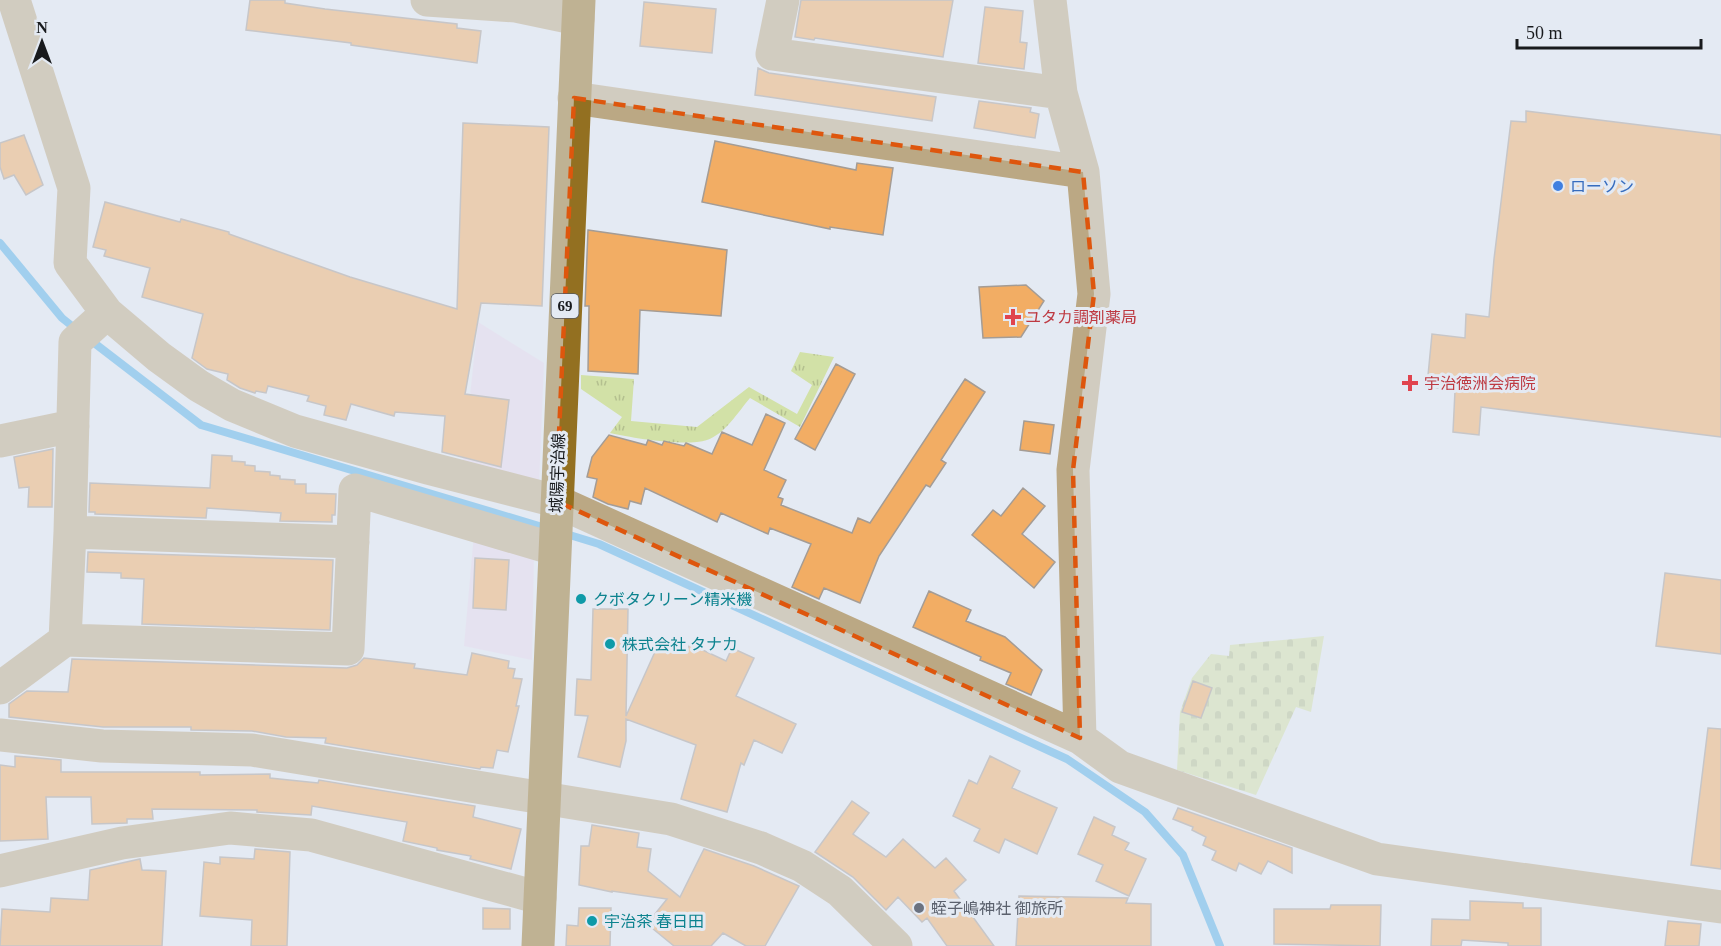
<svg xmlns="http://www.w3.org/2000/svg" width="1721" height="946" viewBox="0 0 1721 946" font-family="'Times New Roman','Noto Sans JP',serif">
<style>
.commercial{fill:#e7daee}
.grass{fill:url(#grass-tufts)}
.cemetery{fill:url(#cemetery-stones)}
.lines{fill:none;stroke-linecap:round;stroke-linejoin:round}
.stream{stroke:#51b0e8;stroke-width:8}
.building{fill:#f2ad64;stroke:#a49c95;stroke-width:1.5}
.minor{stroke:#bba884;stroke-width:33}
.major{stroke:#937021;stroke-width:33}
.marked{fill:none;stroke:#de560d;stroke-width:4.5;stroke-dasharray:12 8;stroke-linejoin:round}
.shop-dot{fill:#3f7fe0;stroke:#e4eaf3;stroke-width:2}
.health-dot{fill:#e0444e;stroke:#e4eaf3;stroke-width:2}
.culture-dot{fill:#0f9aa8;stroke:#e4eaf3;stroke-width:2}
.worship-dot{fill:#6b7280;stroke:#e4eaf3;stroke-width:2}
.labels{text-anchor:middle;stroke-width:6;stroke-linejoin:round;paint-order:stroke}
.shield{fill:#e4eaf3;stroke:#55585d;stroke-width:1.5}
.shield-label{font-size:15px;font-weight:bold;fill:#181a1d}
.shop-label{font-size:16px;fill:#366cbe;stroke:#e4eaf3;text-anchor:start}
.health-label{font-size:16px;fill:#be3a42;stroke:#e4eaf3;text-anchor:start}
.street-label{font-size:16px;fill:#181a1d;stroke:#e4eaf3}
.culture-label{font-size:16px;fill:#0d838f;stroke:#e4eaf3;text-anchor:start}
.worship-label{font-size:16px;fill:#5b616d;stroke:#e4eaf3;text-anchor:start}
</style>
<defs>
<pattern id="grass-tufts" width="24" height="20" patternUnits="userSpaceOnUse" patternTransform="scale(1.5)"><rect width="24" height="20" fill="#d2e1a7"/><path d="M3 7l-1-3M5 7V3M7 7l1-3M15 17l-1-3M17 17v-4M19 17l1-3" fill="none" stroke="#b4c08f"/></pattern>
<pattern id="cemetery-stones" width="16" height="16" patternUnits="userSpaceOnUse" patternTransform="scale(1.5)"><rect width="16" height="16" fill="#d2e1a7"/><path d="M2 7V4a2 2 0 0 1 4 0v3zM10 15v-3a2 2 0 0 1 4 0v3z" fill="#b4c08f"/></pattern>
</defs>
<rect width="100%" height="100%" fill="#e4eaf3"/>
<path class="commercial" d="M478,322L544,363L539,485L462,469Z
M474,534L534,553L532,660L464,646Z"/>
<path class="grass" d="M800,352L834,357L800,427L750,398C738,412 725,434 707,440C685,447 633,438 610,433L622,417L581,389V375L634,379L631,421L697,427L749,387L797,414L812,385L791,371Z"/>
<path class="cemetery" d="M1324,636L1311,712L1296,707L1256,795L1177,770L1180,712L1192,678L1211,654L1229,656L1230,645Z"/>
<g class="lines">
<path class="stream" d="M0,243L62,318L77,330
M89,339L201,425L549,529
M563,533L599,544L1067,759L1145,812L1183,855L1220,946"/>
</g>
<path class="building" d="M250,0H285V3L325,9L457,24V28L481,31L477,63L351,45V43L246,30Z
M801,0H953L943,57L815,38L814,40L795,37Z
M644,2L716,9L712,53L640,46Z
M985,7L1023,11L1020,42L1027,43L1024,69L978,63Z
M758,68L769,73L936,97L932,121L755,95Z
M979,101L1031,108L1030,112L1039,114L1035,138L974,128Z
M1526,111L1721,135V437L1481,407L1479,435L1453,432L1455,391L1427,386L1432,334L1465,338L1466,314L1489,317L1494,259L1511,121L1526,122Z
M463,123L549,127L542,306L481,303L465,394L509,400L501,467L442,452L445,416L395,412L394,416L351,404L346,420L324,415L326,406L307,401L309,396L268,386L266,393L256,391L255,393L240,388L227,380L228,374L207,369L192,358L203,314L142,297L150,268L104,256L106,250L93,247L105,202L180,222L181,219L229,232V234L350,277L457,309Z
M24,135L43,185L26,195L14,175L4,179L0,167V143Z
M715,141L856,170L857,163L893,168L883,235L830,227V229L702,202Z
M588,230L727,250L721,316L640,310L638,374L588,371L589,306H585Z
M1026,285L1044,301L1021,337L983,338L979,287Z
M836,364L855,374L815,450L795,439Z
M965,379L985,392L941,460L946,463L930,487L926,485L879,556L860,603L824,588L819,599L792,587L811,544L770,528L768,534L721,513L717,522L645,488L641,504L630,501L628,509L608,504L593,497L597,479L587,477L592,457L609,435L646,445L648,440L662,445L664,441L684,446L686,443L712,454L722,432L752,445L766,414L785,423L764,470L786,480L778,497L783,499L781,505L852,533L858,518L870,523Z
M1024,421L1054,425L1050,454L1020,450Z
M53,449L52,507H28L29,487L19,488L14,457Z
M212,455L232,456V461L245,462V465L255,466V471L270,472V475L280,476V479L295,480V484H306V493L336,494L335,515H332V522L280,521L281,513L207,508L206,518L95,514V512H89L90,483L210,488Z
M1023,488L1045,506L1022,534L1055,562L1034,588L972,535L993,510L1001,516Z
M88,552L333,560L330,630L142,624L144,579L121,578V573L87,572Z
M475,558L509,560L506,610L473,608Z
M1665,573L1721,580V654L1656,646Z
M929,591L971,610L966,621L1005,637L1042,670L1031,695L1006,684L1011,673L980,660L981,657L913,627Z
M593,609H628L626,716L659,643L676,650L678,647L687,651L690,644L726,661L732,648L754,658L736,696L796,724L782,753L754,740L744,765L741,763L727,812L681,799L696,745L626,719V741L620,767L578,757L588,716L575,715L577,679L591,680Z
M472,653L509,661L508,668L515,669L513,678L522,679L516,706H519L508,752L497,750L493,768L481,767L480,769L325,743L326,738L286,737L252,731L191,730V727H103L9,717V704L27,691L68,692L72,659L347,668L357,665L364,658L415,664L414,668L467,675Z
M1193,681L1212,688L1201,718L1182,712Z
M1708,728L1721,729V869L1691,865Z
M15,756L61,760V772H200V775L270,774V778L318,783L319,780L475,806L473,817L521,829L511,869L470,859L471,856L437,850V848L403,841L407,822L312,806L311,815L257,812V810L152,809L153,819H127V823L92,824L91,797H46L48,839L0,841V765L15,767Z
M990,756L1020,771L1012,788L1057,808L1037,854L1005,839L999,853L974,841L980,829L953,816L969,780L977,784Z
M852,801L869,813L853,834L886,857L903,839L935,868L946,858L966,880L954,891L994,946H947L927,918L922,922L898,897L886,910L853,877L815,852Z
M1178,808L1292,848V873L1268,861L1261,874L1239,863L1236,871L1212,860L1216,851L1203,845L1206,837L1192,830L1193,827L1173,819Z
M1094,817L1115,827L1112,835L1129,843L1125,850L1146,859L1129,896L1096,881L1103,865L1078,854Z
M592,825L639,833L637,847L651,849L648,871L680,897L704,849L754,866L799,886L765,946H746L723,933L711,946H674L647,924L667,899L612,891V892L579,885L581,846H589Z
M255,849L290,852L287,946H251L252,920L200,916L204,862L220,864V857L254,859Z
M140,859L142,870L166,871L162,946H0L2,909L50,912L51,898L88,900L90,870Z
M1019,896L1128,898L1126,903L1151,904V946H1016Z
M1470,901L1523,903V908H1541V946H1508V943L1462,940L1461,946H1431L1432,919L1470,920Z
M1331,905H1381L1380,946L1274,944V909H1330Z
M483,908L510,909V929H483Z
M579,908H611L610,946H566L567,925L578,926Z
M1668,921L1701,924L1699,946H1665Z"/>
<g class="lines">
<path class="minor" d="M427,0L516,6L578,19
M783,0L772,54L1061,93
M1050,0L1061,93L1083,172L1094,294L1073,470L1080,738
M574,98L1083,172
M107,313L159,357L199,386L232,405L295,431L428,468L556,501L1080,738L1120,767L1377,859L1721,907
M0,441L73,426
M70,532L353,542
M65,640L348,649L355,490L554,549
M0,688L65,640L70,532L75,342L107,313L70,263L74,188L14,0
M0,735L102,746L252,750L671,819L761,848L802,866L840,891L896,946
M0,871L122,843L230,828L311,835L540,898"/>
<path class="major" d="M538,946L579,0"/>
</g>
<path d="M0 0H1721V946H0ZM574,98L1083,172L1094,294L1073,470L1080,738L556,501Z" fill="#e4eaf3" fill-opacity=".55" fill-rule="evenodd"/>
<path class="marked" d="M574,98L1083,172L1094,294L1073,470L1080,738L556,501Z"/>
<circle class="shop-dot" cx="1558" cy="186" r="6"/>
<g class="health-dot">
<path d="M1010 308h6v6h6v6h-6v6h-6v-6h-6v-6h6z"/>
<path d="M1407 374h6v6h6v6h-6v6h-6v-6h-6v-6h6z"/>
</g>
<g class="culture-dot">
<circle cx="581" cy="599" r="6"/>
<circle cx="610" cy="644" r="6"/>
<circle cx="592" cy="921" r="6"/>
</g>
<circle class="worship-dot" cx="919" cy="908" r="6"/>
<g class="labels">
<rect class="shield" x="551.5" y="294" width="27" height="24" rx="4.5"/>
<g class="shield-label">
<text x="565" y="311">69</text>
</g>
<g class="shop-label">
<text x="1570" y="192">ローソン</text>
</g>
<g class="health-label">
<text x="1025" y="323">ユタカ調剤薬局</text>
<text x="1424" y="389">宇治徳洲会病院</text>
</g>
<g class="street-label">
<text transform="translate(557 473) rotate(-88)" y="6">城陽宇治線</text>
</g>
<g class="culture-label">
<text x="593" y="605">クボタクリーン精米機</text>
<text x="622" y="650">株式会社 タナカ</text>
<text x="604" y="927">宇治茶 春日田</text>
</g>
<g class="worship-label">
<text x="931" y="914">蛭子嶋神社 御旅所</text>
</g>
</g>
<g transform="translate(42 42)" stroke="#e4eaf3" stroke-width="4.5" paint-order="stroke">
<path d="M0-4.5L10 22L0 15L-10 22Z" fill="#181a1d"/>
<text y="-9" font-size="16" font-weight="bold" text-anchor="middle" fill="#181a1d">N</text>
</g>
<path d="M1517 39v9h184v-9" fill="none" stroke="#181a1d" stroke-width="3"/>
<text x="1526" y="39" font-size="18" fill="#181a1d" stroke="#e4eaf3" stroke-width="4.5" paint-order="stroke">50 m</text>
</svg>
